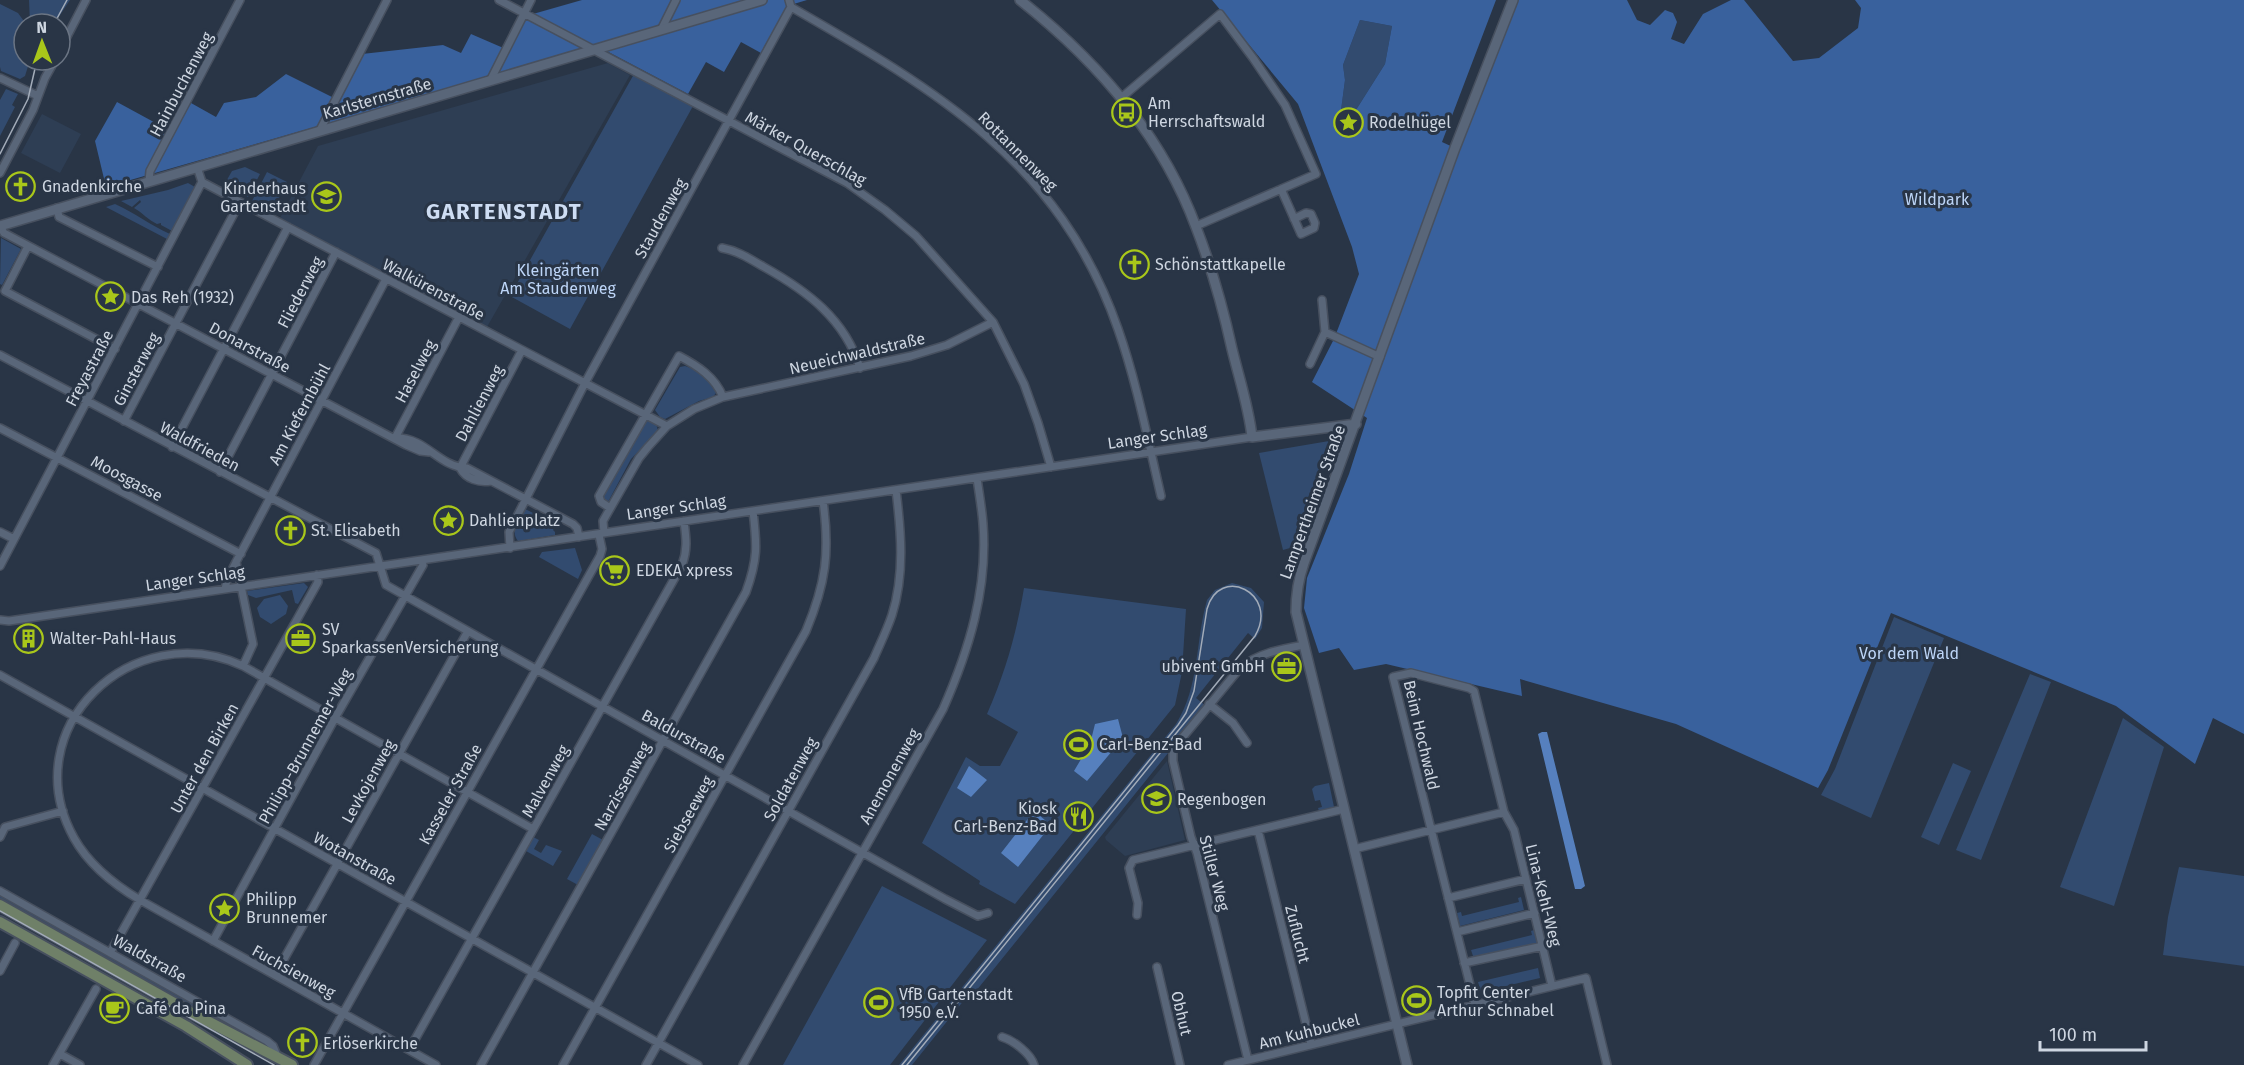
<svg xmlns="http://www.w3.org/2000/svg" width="2244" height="1065" viewBox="0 0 2244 1065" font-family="'Fira Sans',sans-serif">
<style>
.built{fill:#2e3e54}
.green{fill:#324b6f}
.forest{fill:#39619d;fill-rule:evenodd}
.water{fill:#5680be}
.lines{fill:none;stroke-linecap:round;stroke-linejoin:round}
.minor-casing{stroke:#47505f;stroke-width:10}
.tertiary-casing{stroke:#47505f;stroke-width:12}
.secondary-casing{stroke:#47505f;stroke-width:14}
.minor{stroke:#596679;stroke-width:7}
.tertiary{stroke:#596679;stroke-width:9}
.secondary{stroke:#6f8068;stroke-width:10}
.tram{stroke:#a3acb9;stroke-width:1.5}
.labels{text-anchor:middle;stroke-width:6;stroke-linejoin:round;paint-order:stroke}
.street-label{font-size:16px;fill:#ced6e1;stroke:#293546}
.poi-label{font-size:16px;fill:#ced6e1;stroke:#293546;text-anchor:start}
.park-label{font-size:16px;fill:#bdd5f7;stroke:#293546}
.district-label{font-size:22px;font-weight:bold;letter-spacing:1.5px;fill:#ceddf3;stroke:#293546}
</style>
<rect width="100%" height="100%" fill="#293546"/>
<path class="built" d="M608,63L630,75L487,327L280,218L318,146Z
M42,114L81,134L60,173L21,153Z
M1167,761L1185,840L1125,856L1106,840L1105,837Z"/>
<path class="green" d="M29,0H70L54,24H30Z
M0,4L18,13L26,24H24V60H30L25,76L20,79L1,71L0,67Z
M1360,20L1392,26L1385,64L1349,121L1340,118L1345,80L1343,65Z
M634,74L693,106L570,329L510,296Z
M6,89L18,94L12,105L15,107L0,136V100Z
M245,167L260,174L248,197L224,185L232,171Z
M267,172L287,182L272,212L252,201Z
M188,183L195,187L172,231L161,225V223L157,224C148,220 143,213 134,208L141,202L140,200L132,207L121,201L168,190Z
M115,204C135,213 150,225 170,234L167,239L106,207Z
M1,238L21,249L2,285L0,284Z
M685,366C697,370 715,381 716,393L713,397L699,401L665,419L660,417L655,410L680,367Z
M647,418L656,423L658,431L631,459L608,502L603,501L602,495Z
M1329,441L1297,546L1283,550L1259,453Z
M525,509L556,524L553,530L555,532V535L518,541C509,530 520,519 525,509Z
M575,548L582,570L578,579L539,557L542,552Z
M304,583L308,587L298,604L295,603L292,590L256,598L248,595L247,591Z
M1232,583L1251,588L1264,602L1262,628L1255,639L1248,633L1196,698L1206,706L976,991L973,989L912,1065H899L1176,724C1200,686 1195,642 1207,600L1215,590Z
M1024,588L1186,609L1182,672L1175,705L1015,904L979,884L980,881L922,843L966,757L980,766H1000L1018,732L987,714C1006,670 1016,635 1024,588Z
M280,595L288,606L286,614L271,624L260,617L257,608L264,599Z
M1894,617L1944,638L1871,818L1821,795L1835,769Z
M2030,674L2051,682L1981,860L1956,850Z
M2123,718L2164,747L2114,906L2060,887Z
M1953,763L1971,771L1939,845L1921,837Z
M1329,783L1334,807L1319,811L1318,808L1322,807L1320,800L1315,801L1312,789L1315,786Z
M592,834L603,840L578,885L567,879Z
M533,837L539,840L534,849L541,853L546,845L562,851L553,866L526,851Z
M2179,867L2244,876V966L2163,955L2168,917Z
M882,886L987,940L890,1065H783Z
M0,894L263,1042L273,1050L194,1009L0,900Z
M1521,897L1524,910L1460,926L1457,913L1461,912L1462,916L1519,902L1518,898Z
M1534,930L1538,944L1474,959L1471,950L1532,935L1531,931Z
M1538,968L1540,978L1481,992L1478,982Z"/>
<path class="forest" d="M582,0H807L787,6L761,53L741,42L724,72L706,62L688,94L597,46L106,187L95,141L117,102L174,133L191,103L216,117L224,103L256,97L286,74L338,100L362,54L443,45L461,53L471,34L508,50L526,16Z
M1212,0H1496L1442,142L1455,148L1513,0H1627L1637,20L1650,25L1665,10L1673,13L1677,22L1671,39L1684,44L1703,14L1731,0H1744L1793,61L1819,58L1858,28L1861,8L1855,0H2244V734L2213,718L2195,764L2116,706L1891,613L1828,770L1818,788L1676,724L1520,679L1522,696L1386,664L1354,670L1339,648L1319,653L1304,608L1307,578L1349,474L1367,418L1312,382L1334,339L1359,274L1352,247L1298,104ZM1360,20L1392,26L1385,64L1349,121L1340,118L1345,80L1343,65Z"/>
<path class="water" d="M1118,719L1123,738L1087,781L1074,771L1090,744L1095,724Z
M1542,732H1547L1585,886L1581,889H1575L1538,734Z
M969,766L987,780L971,797L957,788Z
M1034,811L1051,825L1018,867L1001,853Z"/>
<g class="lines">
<defs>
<path id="minor" d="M499,0L847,183L885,210L916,236L993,322L1024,384L1038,423L1051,467
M791,7C936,90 1060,162 1118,329C1137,383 1148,441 1161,496
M661,30L676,0
M60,50L86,0
M0,78L38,96
M490,81L531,0
M1121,98L1220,14L1253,58L1285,105L1316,174L1196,226
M320,130L387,0
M197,167L202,182L667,426
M0,173L33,110L45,78L55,60
M149,181L150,171L240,0
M1281,189L1301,234L1314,228L1315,223L1311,214L1306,213L1294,219
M57,208L59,217L158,267
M0,226L4,233L406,445L420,451L429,452
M28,246L5,291L115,349
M722,248C738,251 750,259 764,267C807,291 845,319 860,368
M1325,332L1380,357
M0,355L376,553L386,585L945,899L978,916L988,913
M1310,364L1325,332L1322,300
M124,421L240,202
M0,428L241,554
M395,438L459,317
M397,438C426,438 439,467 467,468L573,524L577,528L579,537
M172,447L288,227
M460,468L522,350
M460,468C466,479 479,483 491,481
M220,472L336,252
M610,508L601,502L599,496L679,356C698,366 715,377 723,397
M0,532L14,539
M604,533L603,521L639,458L648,447L667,426L694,409L723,397L911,356L947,345L993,322
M510,548L509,532L585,383L791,7L789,0
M236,562L253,644L243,666
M0,566L202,182
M225,589L227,580L236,562L386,279
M0,620L9,621L1252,437
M0,675L698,1065
M1209,704L1233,723L1247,743
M1258,830L1311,1044
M0,837L5,827L63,811
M1354,849L1504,812
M0,891L267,1041L273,1046L278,1058
M1448,898L1526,879
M1137,915L1138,903L1129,868L1133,860L1344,809
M1457,932L1535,913
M213,941L335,718L423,565
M110,953L318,582L317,575
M1464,963L1543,946
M1157,967L1180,1065
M0,971L15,943
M275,975L468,631
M1475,1005L1393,677L1411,673L1469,688L1474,691L1504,812L1514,830L1552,986
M1002,1037C1013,1040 1031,1054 1034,1065
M409,1050L682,565C688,549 686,537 684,521
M60,1054L80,1065
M1248,1060L1197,853L1191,837L1173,761V749L1240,668C1258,653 1282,649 1304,645
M53,1065L96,989
M314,1065L600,556L602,549L599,535
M436,1065L140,900C113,884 89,865 74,838C13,728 133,615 243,666L533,829
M481,1065L746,592C758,559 757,545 753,511
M563,1065L806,631C826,583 830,552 823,501
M646,1065L874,658C880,644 887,630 892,615C905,574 901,531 896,490
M743,1065L943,709C969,650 988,589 983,524C982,509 979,493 977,478
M1228,1065L1586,978L1607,1065"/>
<path id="tertiary" d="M1020,0C1096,60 1162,135 1196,227C1211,266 1223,308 1232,349C1239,378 1249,408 1252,437L1356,424
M0,226L762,0
M1407,1065L1296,612C1296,594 1298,580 1304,563L1455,148L1513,0"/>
<path id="secondary" d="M0,905L192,1013L292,1065
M0,922L186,1026L247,1065"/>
</defs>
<use href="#minor" class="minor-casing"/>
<use href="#tertiary" class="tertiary-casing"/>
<use href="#secondary" class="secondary-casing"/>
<use href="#minor" class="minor"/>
<use href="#tertiary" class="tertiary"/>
<use href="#secondary" class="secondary"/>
<path class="tram" d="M54,24L67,0
M0,154L28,99L37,60
M0,911L274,1065
M902,1065L1178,725L1186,713L1194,691L1207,609C1219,564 1280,593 1255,636L907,1065"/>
</g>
<defs>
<symbol id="bus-ring" viewBox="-11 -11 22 22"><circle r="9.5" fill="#293546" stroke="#a9c71a" stroke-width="1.5"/><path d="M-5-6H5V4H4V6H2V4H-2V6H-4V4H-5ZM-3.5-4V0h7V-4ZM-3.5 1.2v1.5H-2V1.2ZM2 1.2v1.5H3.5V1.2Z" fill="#a9c71a"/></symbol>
<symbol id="sight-ring" viewBox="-11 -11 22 22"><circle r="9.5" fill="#293546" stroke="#a9c71a" stroke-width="1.5"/><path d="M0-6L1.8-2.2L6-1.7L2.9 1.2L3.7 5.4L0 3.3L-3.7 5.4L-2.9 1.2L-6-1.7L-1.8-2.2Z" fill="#a9c71a"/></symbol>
<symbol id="church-ring" viewBox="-11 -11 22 22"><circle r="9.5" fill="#293546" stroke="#a9c71a" stroke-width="1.5"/><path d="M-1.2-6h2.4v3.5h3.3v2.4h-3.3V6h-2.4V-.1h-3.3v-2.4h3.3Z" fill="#a9c71a"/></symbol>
<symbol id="school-ring" viewBox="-11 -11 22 22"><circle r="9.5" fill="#293546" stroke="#a9c71a" stroke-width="1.5"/><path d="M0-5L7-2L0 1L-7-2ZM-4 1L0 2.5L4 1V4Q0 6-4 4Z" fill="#a9c71a"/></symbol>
<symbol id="supermarket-ring" viewBox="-11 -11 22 22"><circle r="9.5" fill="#293546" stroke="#a9c71a" stroke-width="1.5"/><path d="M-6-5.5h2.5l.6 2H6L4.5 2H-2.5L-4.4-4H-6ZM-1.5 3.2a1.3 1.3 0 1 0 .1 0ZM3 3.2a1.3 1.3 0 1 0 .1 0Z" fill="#a9c71a"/></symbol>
<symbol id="building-ring" viewBox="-11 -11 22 22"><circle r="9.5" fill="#293546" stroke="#a9c71a" stroke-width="1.5"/><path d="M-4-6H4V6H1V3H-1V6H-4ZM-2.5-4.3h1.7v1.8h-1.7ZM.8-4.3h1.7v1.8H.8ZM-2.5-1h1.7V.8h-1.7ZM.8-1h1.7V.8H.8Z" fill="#a9c71a"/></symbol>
<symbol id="office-ring" viewBox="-11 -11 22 22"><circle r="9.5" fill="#293546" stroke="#a9c71a" stroke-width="1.5"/><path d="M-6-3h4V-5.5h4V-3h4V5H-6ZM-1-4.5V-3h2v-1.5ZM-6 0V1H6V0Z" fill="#a9c71a"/></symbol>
<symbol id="stadium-ring" viewBox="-11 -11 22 22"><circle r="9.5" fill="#293546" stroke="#a9c71a" stroke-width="1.5"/><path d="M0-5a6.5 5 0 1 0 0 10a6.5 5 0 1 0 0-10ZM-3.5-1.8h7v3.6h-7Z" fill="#a9c71a"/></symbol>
<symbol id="restaurant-ring" viewBox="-11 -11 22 22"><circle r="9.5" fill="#293546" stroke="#a9c71a" stroke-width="1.5"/><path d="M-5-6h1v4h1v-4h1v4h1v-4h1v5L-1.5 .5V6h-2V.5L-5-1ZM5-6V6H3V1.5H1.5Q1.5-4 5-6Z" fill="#a9c71a"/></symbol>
<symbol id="cafe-ring" viewBox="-11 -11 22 22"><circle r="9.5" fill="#293546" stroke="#a9c71a" stroke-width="1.5"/><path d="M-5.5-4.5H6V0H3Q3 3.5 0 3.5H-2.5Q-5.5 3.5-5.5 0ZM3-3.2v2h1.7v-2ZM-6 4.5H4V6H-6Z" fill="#a9c71a"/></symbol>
</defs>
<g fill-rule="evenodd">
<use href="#bus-ring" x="1110" y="96" width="33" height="33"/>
<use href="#sight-ring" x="1332" y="106" width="33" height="33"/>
<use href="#church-ring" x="4" y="170" width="33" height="33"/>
<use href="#school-ring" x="310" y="180" width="33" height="33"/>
<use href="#church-ring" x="1118" y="248" width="33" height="33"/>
<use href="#sight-ring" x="94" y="280" width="33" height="33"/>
<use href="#sight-ring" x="432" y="504" width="33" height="33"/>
<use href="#church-ring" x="274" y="514" width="33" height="33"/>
<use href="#supermarket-ring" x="598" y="554" width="33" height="33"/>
<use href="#building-ring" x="12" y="622" width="33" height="33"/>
<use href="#office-ring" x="284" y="622" width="33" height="33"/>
<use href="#office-ring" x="1270" y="650" width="33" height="33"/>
<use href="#stadium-ring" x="1062" y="728" width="33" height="33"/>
<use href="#school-ring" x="1140" y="782" width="33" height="33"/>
<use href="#restaurant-ring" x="1062" y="800" width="33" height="33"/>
<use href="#sight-ring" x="208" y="892" width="33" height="33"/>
<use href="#stadium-ring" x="1400" y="984" width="33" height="33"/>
<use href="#stadium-ring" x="862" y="986" width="33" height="33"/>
<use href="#cafe-ring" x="98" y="992" width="33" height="33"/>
<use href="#church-ring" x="286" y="1026" width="33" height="33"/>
</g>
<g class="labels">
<g class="street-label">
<text transform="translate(181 84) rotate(-62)" y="6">Hainbuchenweg</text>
<text transform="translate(377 98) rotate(-16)" y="6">Karlsternstraße</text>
<text transform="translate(806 148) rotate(29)" y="6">Märker Querschlag</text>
<text transform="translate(1018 151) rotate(45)" y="6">Rottannenweg</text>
<text transform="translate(660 218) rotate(-61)" y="6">Staudenweg</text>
<text transform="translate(434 289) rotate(28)" y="6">Walkürenstraße</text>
<text transform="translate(300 292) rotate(-62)" y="6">Fliederweg</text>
<text transform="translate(250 347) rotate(28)" y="6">Donarstraße</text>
<text transform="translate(857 353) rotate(-13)" y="6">Neueichwaldstraße</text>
<text transform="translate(89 368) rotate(-62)" y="6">Freyastraße</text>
<text transform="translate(136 369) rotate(-62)" y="6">Ginsterweg</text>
<text transform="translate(415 371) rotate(-62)" y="6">Haselweg</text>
<text transform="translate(479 403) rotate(-62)" y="6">Dahlienweg</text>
<text transform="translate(299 414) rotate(-62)" y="6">Am Kiefernbühl</text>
<text transform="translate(1157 436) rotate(-8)" y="6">Langer Schlag</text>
<text transform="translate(200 446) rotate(28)" y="6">Waldfrieden</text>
<text transform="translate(127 478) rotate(28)" y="6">Moosgasse</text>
<text transform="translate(1312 502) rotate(-70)" y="6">Lampertheimer Straße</text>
<text transform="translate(676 507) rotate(-8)" y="6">Langer Schlag</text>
<text transform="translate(195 578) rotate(-8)" y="6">Langer Schlag</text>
<text transform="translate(1422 735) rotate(77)" y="6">Beim Hochwald</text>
<text transform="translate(684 736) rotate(29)" y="6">Baldurstraße</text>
<text transform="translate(305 746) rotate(-61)" y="6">Philipp-Brunnemer-Weg</text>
<text transform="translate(204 758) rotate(-61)" y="6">Unter den Birken</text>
<text transform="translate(889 776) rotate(-61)" y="6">Anemonenweg</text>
<text transform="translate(790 779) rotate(-61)" y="6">Soldatenweg</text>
<text transform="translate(368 781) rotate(-61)" y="6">Levkojenweg</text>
<text transform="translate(545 781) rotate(-61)" y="6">Malvenweg</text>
<text transform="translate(622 786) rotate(-61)" y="6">Narzissenweg</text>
<text transform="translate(450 794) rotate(-61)" y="6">Kasseler Straße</text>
<text transform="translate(688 814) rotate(-61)" y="6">Siebseeweg</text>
<text transform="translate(355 858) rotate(29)" y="6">Wotanstraße</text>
<text transform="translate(1215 873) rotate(75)" y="6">Stiller Weg</text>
<text transform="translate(1544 895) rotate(76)" y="6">Lina-Kehl-Weg</text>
<text transform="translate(1298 934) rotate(76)" y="6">Zuflucht</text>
<text transform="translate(150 958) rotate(29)" y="6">Waldstraße</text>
<text transform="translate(294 971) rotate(29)" y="6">Fuchsienweg</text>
<text transform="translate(1182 1013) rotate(77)" y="6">Obhut</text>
<text transform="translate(1309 1031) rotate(-14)" y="6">Am Kuhbuckel</text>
</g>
<g class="poi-label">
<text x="1148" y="109">Am<tspan x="1148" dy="18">Herrschaftswald</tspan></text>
<text x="1369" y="128">Rodelhügel</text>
<text x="42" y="192">Gnadenkirche</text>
<text x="306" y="194" text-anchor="end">Kinderhaus<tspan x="306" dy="18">Gartenstadt</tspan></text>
<text x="1155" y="270">Schönstattkapelle</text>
<text x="131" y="303">Das Reh (1932)</text>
<text x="469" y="526">Dahlienplatz</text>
<text x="311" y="536">St. Elisabeth</text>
<text x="636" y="576">EDEKA xpress</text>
<text x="322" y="635">SV<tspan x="322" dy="18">SparkassenVersicherung</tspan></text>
<text x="50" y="644">Walter-Pahl-Haus</text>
<text x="1265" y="672" text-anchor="end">ubivent GmbH</text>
<text x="1099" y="750">Carl-Benz-Bad</text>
<text x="1177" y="805">Regenbogen</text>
<text x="1057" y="814" text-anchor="end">Kiosk<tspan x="1057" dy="18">Carl-Benz-Bad</tspan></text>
<text x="246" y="905">Philipp<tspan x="246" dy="18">Brunnemer</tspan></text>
<text x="1437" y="998">Topfit Center<tspan x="1437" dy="18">Arthur Schnabel</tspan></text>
<text x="899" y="1000">VfB Gartenstadt<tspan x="899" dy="18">1950 e.V.</tspan></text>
<text x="136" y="1014">Café da Pina</text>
<text x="323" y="1049">Erlöserkirche</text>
</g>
<g class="park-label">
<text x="1937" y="205">Wildpark</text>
<text x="558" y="276">Kleingärten<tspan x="558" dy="18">Am Staudenweg</tspan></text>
<text x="1909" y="659">Vor dem Wald</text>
</g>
<g class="district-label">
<text x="504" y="219">GARTENSTADT</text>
</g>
</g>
<g transform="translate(42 42) rotate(359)"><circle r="28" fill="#293546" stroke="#6b7584" stroke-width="1.5"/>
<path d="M0-4.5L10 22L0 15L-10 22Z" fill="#a9c71a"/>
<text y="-9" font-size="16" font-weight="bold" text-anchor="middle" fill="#ced6e1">N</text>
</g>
<path d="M2040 1041v9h106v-9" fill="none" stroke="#ced6e1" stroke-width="3"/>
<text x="2049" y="1041" font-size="18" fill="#ced6e1" stroke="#293546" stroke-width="4.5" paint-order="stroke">100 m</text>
</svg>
